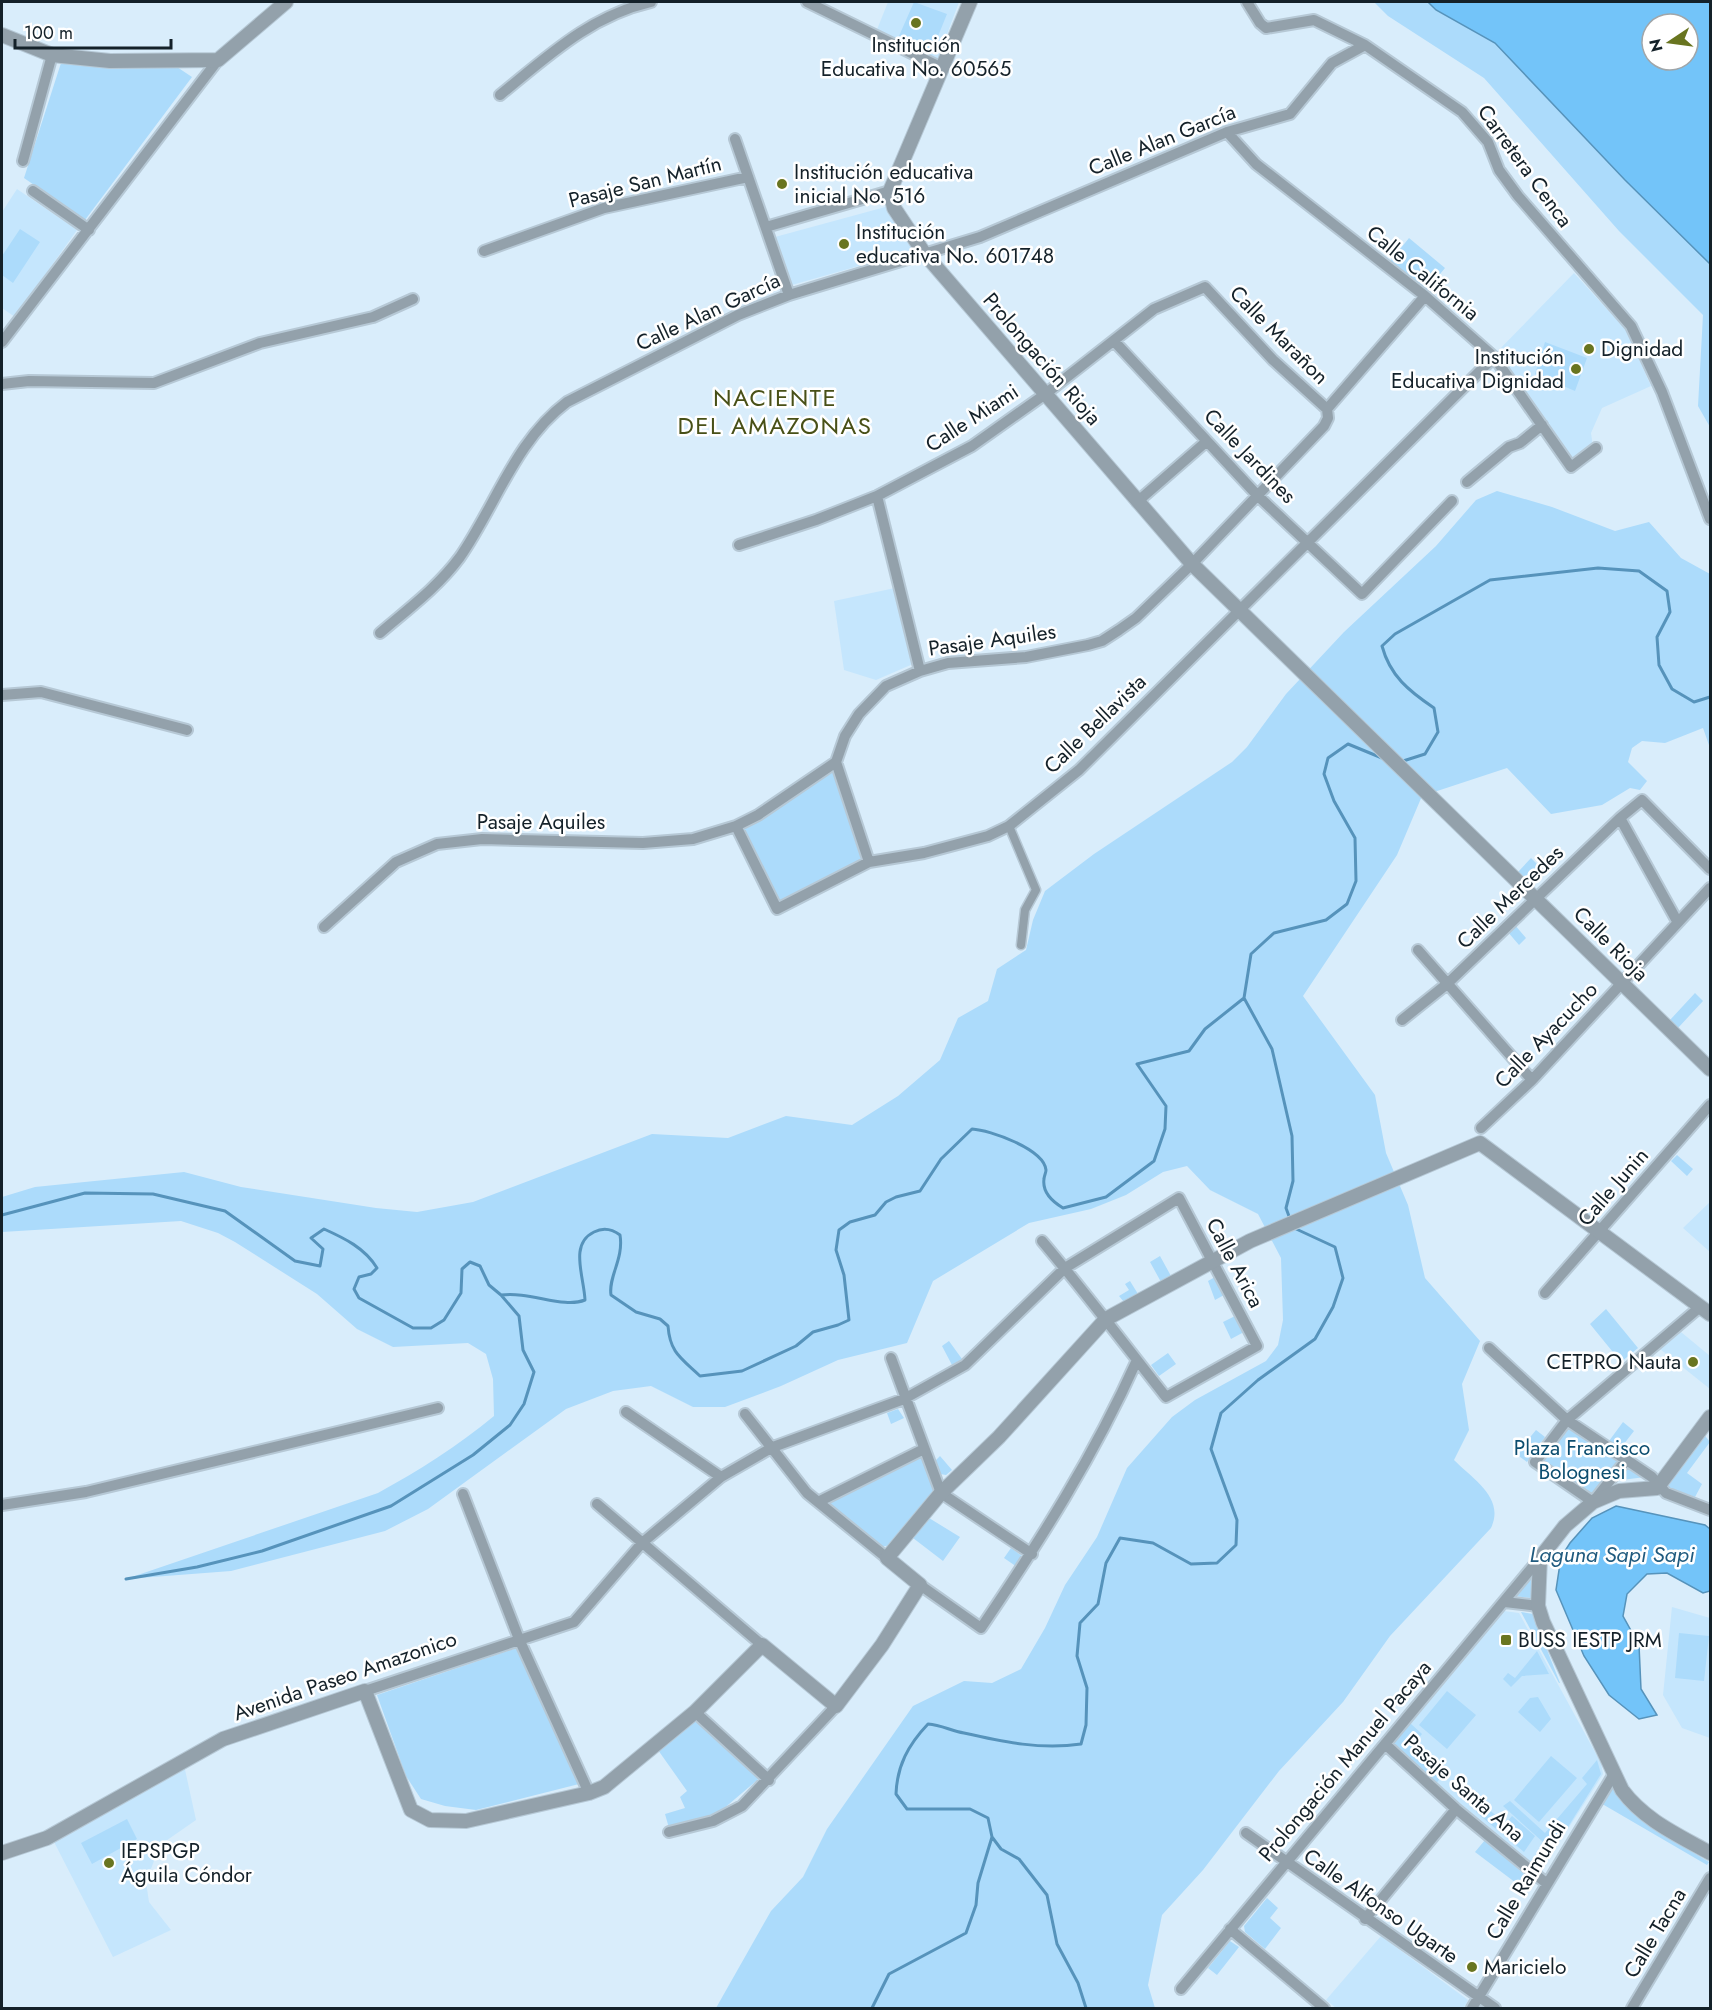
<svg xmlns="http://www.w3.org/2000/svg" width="1712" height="2010" viewBox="0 0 1712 2010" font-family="Jost,sans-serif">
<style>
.built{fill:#c5e6fd}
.green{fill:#acdbfb}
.water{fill:#73c4f9;stroke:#5693bb;stroke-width:1.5;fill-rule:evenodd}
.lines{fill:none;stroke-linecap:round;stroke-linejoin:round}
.stream{stroke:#5693bb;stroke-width:3}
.pedestrian-casing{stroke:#b6c8d5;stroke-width:11}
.minor-casing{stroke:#b6c8d5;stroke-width:14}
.tertiary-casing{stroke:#b6c8d5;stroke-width:16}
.pedestrian{stroke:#93a1ab;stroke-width:8}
.minor{stroke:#93a1ab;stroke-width:10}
.tertiary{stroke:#93a1ab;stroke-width:14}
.poi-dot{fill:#697520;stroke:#fff;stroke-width:2}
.labels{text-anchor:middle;stroke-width:5;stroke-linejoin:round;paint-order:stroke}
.poi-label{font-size:21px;fill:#142129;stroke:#fff;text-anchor:start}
.street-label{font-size:21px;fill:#142129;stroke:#fff}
.park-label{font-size:21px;fill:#0c4d6f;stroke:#fff}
.water-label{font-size:22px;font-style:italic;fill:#205b7f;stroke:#fff}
.quarter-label{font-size:24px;letter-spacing:1.5px;fill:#485017;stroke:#fff}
</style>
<rect width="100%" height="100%" fill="#d9edfb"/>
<path class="built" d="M888,2H959L937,61L876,32Z
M17,189L77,230L15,317L2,308V212Z
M889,206L915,250L792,285L775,237Z
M1574,273L1626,330L1651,386L1602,408L1591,433L1593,447L1572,462L1496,353Z
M895,588L913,664L876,680L844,670L834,601Z
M1710,1202V1252L1683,1228Z
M1681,1332L1710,1356V1389L1660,1349Z
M1672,1607L1710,1618V1738L1682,1728L1663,1695Z
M1504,1611L1519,1613L1601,1763L1603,1774L1541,1871L1536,1872L1472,1818L1393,1743Z
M184,1765L196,1820L160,1845L146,1882L149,1902L171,1930L113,1957L52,1838Z
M1381,1936L1468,2000L1464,2008H1336L1326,2000Z"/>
<path class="green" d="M914,2L947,14L932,51L899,36Z
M1374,2H1428L1436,10L1495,43L1625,180L1710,264V427L1698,406L1703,315L1619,231L1484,78L1388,16Z
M61,63L111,67H177L192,77L85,220L24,178Z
M20,229L40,242L13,283L2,275V256Z
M1409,238L1445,268L1426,291L1389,263Z
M1545,342L1587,358L1575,391L1535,374Z
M1497,491L1552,507L1615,531L1649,522L1681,558L1710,574V748L1703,728L1665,743L1642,741L1632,748L1628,762L1647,781L1640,790L1630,788L1602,805L1551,814L1507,768L1422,796L1397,855L1303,996L1375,1095L1386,1153L1408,1205L1425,1278L1480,1341L1462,1384L1469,1430L1454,1460C1474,1480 1505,1498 1491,1528L1390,1636L1343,1702L1279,1771L1203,1870L1162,1915L1148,1985L1155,2008H716L771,1911L803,1877L827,1829L913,1706L964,1681L992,1683L1021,1669L1045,1628L1065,1585L1097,1537L1127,1468L1172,1417L1195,1400L1266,1361L1278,1345L1283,1320L1281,1258L1258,1214L1210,1190L1187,1166L1163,1172L1126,1195L1091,1209L1029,1223L933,1281L907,1343L838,1360L781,1386L725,1407H693L651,1386L613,1391L566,1409L428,1509L385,1531L231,1571L126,1579L378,1493C418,1471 458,1446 494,1416L493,1379L486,1354L468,1343L393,1347L357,1329L317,1294L235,1242L218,1233L181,1221L2,1232V1197L35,1187L184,1172L241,1187L376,1208L417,1212L473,1202L652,1134L728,1138L786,1116L852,1125L898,1096L940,1060L958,1018L988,1001L997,969L1026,950L1033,920L1045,891L1094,854L1232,762L1247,747L1286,694L1344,632L1436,546L1476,500Z
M833,772L862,862L779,904L742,830Z
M1531,858L1539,866L1526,880L1518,872Z
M1514,924L1526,938L1519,945L1507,931Z
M1695,993L1703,1001L1678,1028L1670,1020Z
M1677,1155L1693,1169L1687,1176L1671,1161Z
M1160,1256L1171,1276L1161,1282L1150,1262Z
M1215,1277L1224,1295L1215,1300L1208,1281Z
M1130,1281L1138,1294L1124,1302L1119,1296L1129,1290L1125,1284Z
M1606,1309L1638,1348L1621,1362L1590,1324Z
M1235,1316L1244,1332L1231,1339L1223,1322Z
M949,1341L962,1359L952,1365L942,1346Z
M1168,1353L1176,1364L1159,1376L1151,1365Z
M898,1409L904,1418L891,1424L887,1413Z
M1623,1422L1634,1431L1620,1449L1609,1441Z
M1567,1423L1622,1459L1594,1498L1541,1460Z
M1536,1430L1545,1437L1527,1462L1516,1454Z
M1702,1432L1710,1442L1687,1473L1702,1484L1695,1497L1667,1487L1665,1481Z
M920,1455L935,1489L891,1545L881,1547L828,1503Z
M940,1456L952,1470L946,1475L940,1474L935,1461Z
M1628,1464L1645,1477L1614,1481Z
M929,1518L960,1537L943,1561L913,1538Z
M1011,1548L1022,1556L1017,1567L1004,1558Z
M1532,1574L1531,1598L1515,1596Z
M1521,1612L1533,1614L1560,1683H1559Z
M1679,1633L1709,1636L1704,1681L1675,1678Z
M517,1648L579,1784L476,1810L445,1806L421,1799L406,1776L377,1695Z
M1537,1651L1549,1674L1522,1676L1511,1687L1503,1679L1508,1673L1515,1678Z
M1447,1691L1476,1715L1447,1749L1419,1725Z
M1538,1697L1551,1719L1540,1732L1518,1712L1530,1698Z
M696,1720L762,1776L715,1816L669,1828L665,1814L685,1808L680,1797L687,1791L658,1750L690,1721Z
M1410,1723L1422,1734L1412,1746L1444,1773L1435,1785L1394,1748L1393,1743Z
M1551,1756L1577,1778L1539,1822L1514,1800Z
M1597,1760L1601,1774L1553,1851L1503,1806L1510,1801L1545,1833L1587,1784L1582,1778Z
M1610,1788L1615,1789L1628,1808L1651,1827L1709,1862L1707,1865L1604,1805H1599Z
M1483,1805L1503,1821L1496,1829L1476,1812Z
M1512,1816L1535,1836L1524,1852L1499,1831Z
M127,1819L137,1839L92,1864L81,1843Z
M1485,1840L1531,1880L1528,1892L1475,1852Z
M1267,1898L1278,1908L1270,1918L1281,1928L1265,1949L1245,1932L1244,1926Z
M1230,1941L1239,1947L1217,1975L1208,1968Z"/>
<path class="water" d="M1428,2H1710V264L1625,180L1495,43L1436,10ZM1652,24H1688V60H1652Z
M1616,1506L1705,1525L1710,1529V1591L1703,1593L1667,1573L1647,1574L1627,1594L1623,1616L1639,1645L1641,1689L1657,1715L1639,1719L1609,1695L1584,1656L1556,1590L1561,1557L1570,1543L1592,1518Z"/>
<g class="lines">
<path class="stream" d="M1400,762L1425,754L1438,732L1434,708C1409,691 1390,676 1382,646L1395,634L1490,580L1598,568L1639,571L1667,591L1670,612L1657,637L1659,665L1672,689L1694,702L1710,697
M2,1215L85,1193L153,1194L225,1211L295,1261L320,1266L323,1249L311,1238L324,1229C344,1238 365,1248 377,1268L371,1274L359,1277L354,1289L359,1298L413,1328H431L444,1320L461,1293L462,1269L470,1262L480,1266L489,1285L501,1295C530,1291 563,1309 585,1300C584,1276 569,1244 594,1232C604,1227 612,1229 620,1235C624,1259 608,1277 611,1295L636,1312L660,1319L668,1326C670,1353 681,1358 700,1376L742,1371L796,1346L813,1332L838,1325L849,1320L844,1275L836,1250L839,1230L850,1222L875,1215L886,1202L896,1197L920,1191L941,1159L972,1129C990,1130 1044,1149 1046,1170C1046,1173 1044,1176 1044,1179C1042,1193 1053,1202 1063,1208L1106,1197L1154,1161L1165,1129L1166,1106L1137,1064L1189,1051L1205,1029L1244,998
M1290,1219L1286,1208L1293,1181L1292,1136L1272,1049L1244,998L1251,954L1274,933L1326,920L1347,904L1356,881L1355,838L1334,801L1324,774L1328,758L1348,744L1382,758
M126,1579L197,1567L262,1551L391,1506L473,1455L510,1425L524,1404L534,1372L523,1350L519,1316L501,1295
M992,1837L1001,1849L1019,1859L1047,1895L1057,1944L1078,1983L1086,2008
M872,2008L889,1974L966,1933L976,1905L978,1883L992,1837L988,1818L970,1809H907L896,1794C897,1766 908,1745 928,1724C942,1725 951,1731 964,1733C1004,1742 1041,1750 1081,1744L1086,1725L1087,1688L1077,1656L1080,1623L1098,1604L1106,1563L1120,1538L1153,1543L1191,1564L1217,1563L1236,1545L1237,1520L1211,1449L1221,1413L1258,1380L1315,1339L1333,1307L1343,1278L1335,1247L1294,1228"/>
<defs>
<path id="pedestrian" d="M1009,826L1036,890L1025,910L1021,945"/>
<path id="minor" d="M807,2L942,68
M1247,2L1260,23L1266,28L1314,20L1365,45L1462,112L1488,142L1499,170L1518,196L1631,326L1662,392L1710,519
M500,95C548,56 590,16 651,2
M1227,132L1256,164L1425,296L1494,357L1571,467L1596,448
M735,139L789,295
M23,161L52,55
M33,191L89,230
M766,227L890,191
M484,251L604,208L748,177
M1114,341L1257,495L1362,594L1452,501
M2,342L218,60
M2,384L29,381L154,383L260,343L373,317L413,299
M1467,482L1509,447L1520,443L1542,425
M877,496L920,671
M1137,502L1207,441
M739,545L816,520L877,496L972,446L1044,395L1154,309L1205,287L1273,360L1327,409
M380,633C408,609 438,587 460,557C496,505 515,441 567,402L738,315L789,295L980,237L1227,132L1290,114L1332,63L1365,45
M2,695L41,692L187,730
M836,762L869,862
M1620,818L1677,921
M736,826L777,909L869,862L924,853L988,836L1009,826L1079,770L1494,357
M324,927L396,862L437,844L482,839L643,843L693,839L736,826L758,815L836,762L845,736L859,714L886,686L920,671L948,663L1026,657L1088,645L1102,641L1119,630L1136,618L1192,564L1324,426L1328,418L1327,409L1425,296
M1418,950L1532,1080
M1402,1020L1447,984L1620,818L1642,800L1710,869
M1481,1128L1532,1080L1710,888
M1545,1293L1710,1105
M1489,1348L1567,1420L1652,1477L1666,1493L1710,1510
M891,1358L941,1493L1032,1554
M626,1412L721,1477
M745,1414L807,1493L887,1558
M1627,1459L1593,1502L1535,1462L1567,1420L1700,1307
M463,1494L519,1639L589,1793
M818,1502L924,1449
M597,1504L762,1645
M2,1505L86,1492L438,1408
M920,1585L981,1628C1040,1541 1094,1456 1137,1360
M1505,1602L1538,1606
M365,1691L574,1622L642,1543L721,1477L773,1447L904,1399L965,1365L1065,1268L1179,1198L1257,1346L1166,1397C1125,1345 1085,1292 1042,1241
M695,1712L769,1780
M1385,1744L1456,1809L1546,1883
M669,1832L713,1821L742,1806L836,1706
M1246,1833L1495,2008
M1365,1919L1456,1809
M1230,1929L1324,2008
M1181,1989L1540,1558
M1472,2008L1614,1774
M1632,2008L1710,1878"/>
<path id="tertiary" d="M970,2L890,191L894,208L924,253L1192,564L1710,1069
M2,35L52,55L110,61L218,60L286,2
M1710,1417L1657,1488L1619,1491L1593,1502L1565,1526L1540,1558L1538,1606L1543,1622L1622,1790C1644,1820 1678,1835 1710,1853
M2,1853L47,1838L223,1739L365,1691L411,1810L430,1820L466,1821L589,1793L604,1787L695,1712L762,1645L836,1706L882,1645L920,1585L887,1558L941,1493L999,1437L1106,1319L1250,1241L1480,1143L1710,1314"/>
</defs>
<use href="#pedestrian" class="pedestrian-casing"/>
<use href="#minor" class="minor-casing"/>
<use href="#tertiary" class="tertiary-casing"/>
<use href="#pedestrian" class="pedestrian"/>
<use href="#minor" class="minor"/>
<use href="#tertiary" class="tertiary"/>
</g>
<g class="poi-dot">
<circle cx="916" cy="23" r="6"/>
<circle cx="782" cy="184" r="6"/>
<circle cx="844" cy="244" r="6"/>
<circle cx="1589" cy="349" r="6"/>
<circle cx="1576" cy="369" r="6"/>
<circle cx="1693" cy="1362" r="6"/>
<rect x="1500" y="1634" width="12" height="12" rx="3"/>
<circle cx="109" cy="1863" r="6"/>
<circle cx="1472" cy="1967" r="6"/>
</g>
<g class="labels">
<g class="poi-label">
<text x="916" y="52" text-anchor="middle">Institución<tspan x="916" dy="24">Educativa No. 60565</tspan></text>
<text x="794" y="179">Institución educativa<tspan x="794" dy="24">inicial No. 516</tspan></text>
<text x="856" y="239">Institución<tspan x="856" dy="24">educativa No. 601748</tspan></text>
<text x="1601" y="356">Dignidad</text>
<text x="1564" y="364" text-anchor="end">Institución<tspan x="1564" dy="24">Educativa Dignidad</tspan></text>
<text x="1681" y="1369" text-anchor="end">CETPRO Nauta</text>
<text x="1518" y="1647">BUSS IESTP JRM</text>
<text x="121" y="1858">IEPSPGP<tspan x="121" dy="24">Águila Cóndor</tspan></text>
<text x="1484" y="1974">Maricielo</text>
</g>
<g class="street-label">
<text transform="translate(1162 140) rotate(-22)" y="7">Calle Alan García</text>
<text transform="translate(1525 166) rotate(54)" y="7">Carretera Cenca</text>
<text transform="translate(645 182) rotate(-14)" y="7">Pasaje San Martín</text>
<text transform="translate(1423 273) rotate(39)" y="7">Calle California</text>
<text transform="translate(708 312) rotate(-25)" y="7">Calle Alan García</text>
<text transform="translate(1279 335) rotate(45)" y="7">Calle Marañon</text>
<text transform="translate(1042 359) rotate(49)" y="7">Prolongación Rioja</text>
<text transform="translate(972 418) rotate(-33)" y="7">Calle Miami</text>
<text transform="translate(1250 456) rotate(46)" y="7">Calle Jardines</text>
<text transform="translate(992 640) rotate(-8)" y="7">Pasaje Aquiles</text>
<text transform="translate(1095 724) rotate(-44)" y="7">Calle Bellavista</text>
<text x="541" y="829">Pasaje Aquiles</text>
<text transform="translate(1510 897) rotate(-44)" y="7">Calle Mercedes</text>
<text transform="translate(1611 944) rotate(45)" y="7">Calle Rioja</text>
<text transform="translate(1546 1035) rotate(-46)" y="7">Calle Ayacucho</text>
<text transform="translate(1613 1187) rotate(-49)" y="7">Calle Junin</text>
<text transform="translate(1235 1263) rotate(62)" y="7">Calle Arica</text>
<text transform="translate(345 1676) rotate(-19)" y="7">Avenida Paseo Amazonico</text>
<text transform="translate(1345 1761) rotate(-50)" y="7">Prolongación Manuel Pacaya</text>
<text transform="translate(1464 1788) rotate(41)" y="7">Pasaje Santa Ana</text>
<text transform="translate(1526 1880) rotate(-59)" y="7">Calle Raimundi</text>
<text transform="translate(1381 1906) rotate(35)" y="7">Calle Alfonso Ugarte</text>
<text transform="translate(1655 1933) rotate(-59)" y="7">Calle Tacna</text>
</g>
<g class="park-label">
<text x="1582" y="1455">Plaza Francisco<tspan x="1582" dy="24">Bolognesi</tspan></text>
</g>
<g class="water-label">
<text x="1612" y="1562">Laguna Sapi Sapi</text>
</g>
<g class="quarter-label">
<text x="775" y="406">NACIENTE<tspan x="775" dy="28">DEL AMAZONAS</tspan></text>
</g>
</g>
<rect width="1712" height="2010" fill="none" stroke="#142129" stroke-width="6"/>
<g transform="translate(1670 42) rotate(257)"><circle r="28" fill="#ffffff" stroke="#a1a6a9" stroke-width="1.5"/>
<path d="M0-4.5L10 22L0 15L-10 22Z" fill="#697520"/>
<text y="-9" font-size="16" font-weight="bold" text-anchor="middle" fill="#142129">N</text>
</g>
<path d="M15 39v9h156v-9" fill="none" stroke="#142129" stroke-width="3"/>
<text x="24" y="39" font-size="18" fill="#142129" stroke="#ffffff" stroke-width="4.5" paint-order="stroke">100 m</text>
</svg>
